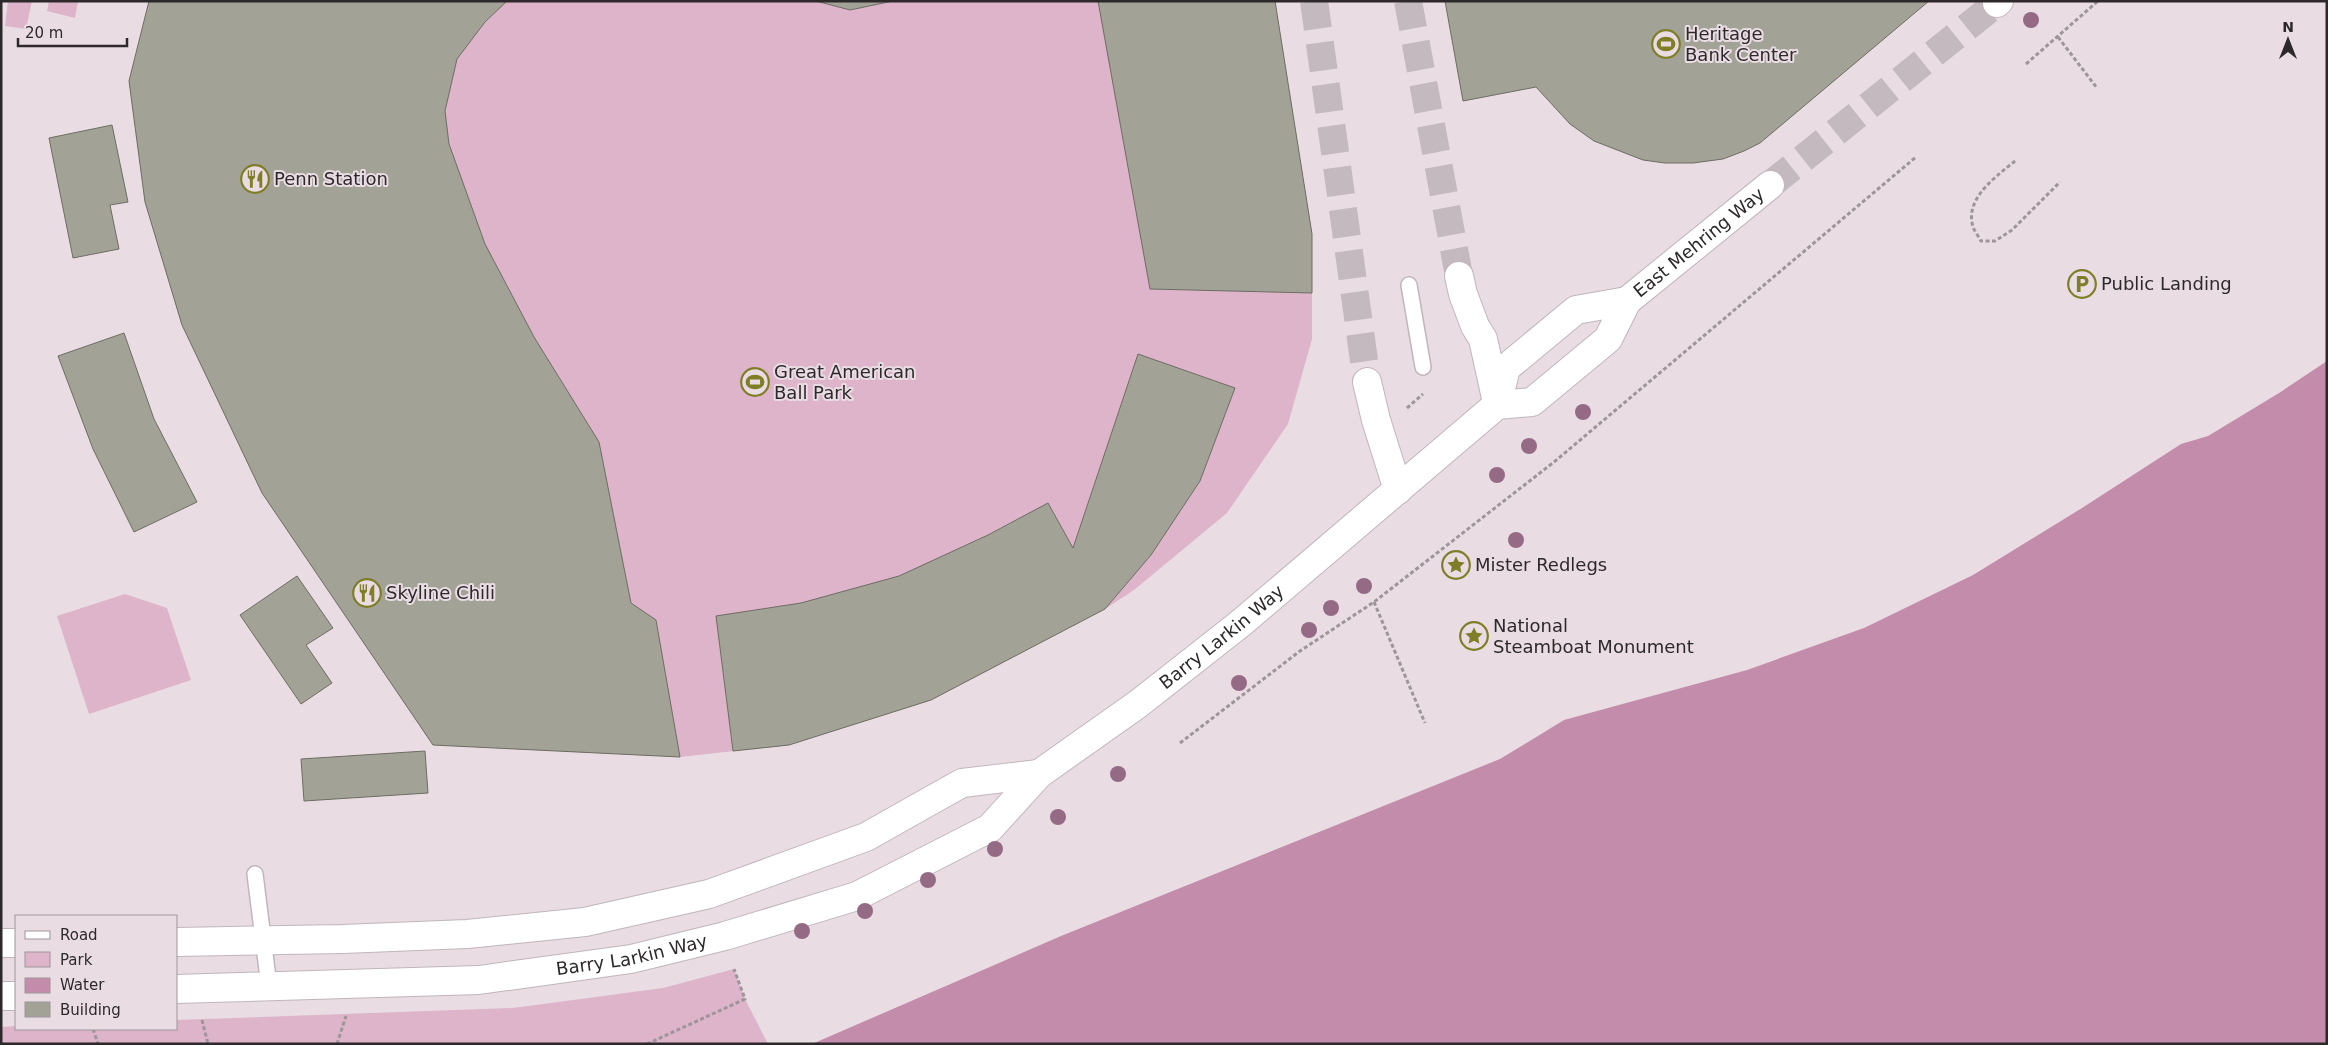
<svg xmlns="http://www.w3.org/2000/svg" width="2328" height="1045" viewBox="0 0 2328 1045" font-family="'DejaVu Sans',sans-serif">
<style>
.green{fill:#ddb4ca}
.water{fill:#c48cab}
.building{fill:#a2a297;stroke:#6d6d63}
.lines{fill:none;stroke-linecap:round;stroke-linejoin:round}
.secondary-tunnel{stroke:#c3b9be;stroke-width:28;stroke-dasharray:28 14;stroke-linecap:butt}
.service-casing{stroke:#c1b5bb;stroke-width:18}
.secondary-casing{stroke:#c1b5bb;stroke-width:30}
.path{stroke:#9d9599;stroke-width:3;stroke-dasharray:4 2.5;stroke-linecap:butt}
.service{stroke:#fff;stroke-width:15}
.secondary{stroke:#fff;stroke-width:28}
.tree{fill:#946a85}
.labels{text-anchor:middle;stroke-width:4;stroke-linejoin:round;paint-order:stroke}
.poi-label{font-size:18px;fill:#2d292b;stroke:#e9dde3;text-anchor:start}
.street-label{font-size:18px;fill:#2d292b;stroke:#e9dde3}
</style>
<rect width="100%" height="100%" fill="#e9dde3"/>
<path class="green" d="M8,1H32L26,29L5,26Z
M49,1H78L75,18L47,11Z
M149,1H1275L1312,234V339L1288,424L1227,513L1134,590L1105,609L931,700L789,745L680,757L433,745L262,493L182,325L145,202L129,81Z
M125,594L167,608L191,680L89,714L57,616Z
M734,969L745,999L768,1044H1V1027L16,1026V1029H176V1020L513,1008L663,988Z"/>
<path class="water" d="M2327,361V1044H812L1061,936L1500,759L1564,720L1747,670L1864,628L1973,575L2082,508L2181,444L2208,436L2279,393Z"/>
<path class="building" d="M149,1H507L485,22L457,59L445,111L449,144L485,244L534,337L599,442L631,603L656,620L680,757L433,745L262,493L182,325L145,202L129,81Z
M816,1H893L850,10Z
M1098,1H1275L1312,234V293L1150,289Z
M1445,1H1929L1760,143L1744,151L1723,159L1693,163H1665L1643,160L1594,141L1570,124L1536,87L1463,101Z
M112,125L128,202L110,205L119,249L73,258L49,138Z
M124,333L154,419L197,502L134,532L93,449L58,356Z
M1138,354L1235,388L1200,481L1151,555L1105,609L931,700L789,745L733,751L716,616L801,603L899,576L988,535L1048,503L1073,548Z
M297,576L333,628L306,645L332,683L301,704L240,615Z
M425,751L428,793L304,801L301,759Z"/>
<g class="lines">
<path class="secondary-tunnel" d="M1314,1L1367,382
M1408,1L1459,276
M1770,185L1997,3"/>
<defs>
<path id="service" d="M1409,285L1423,367
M255,874L269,986"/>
<g id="secondary">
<path d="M1997,3L1999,1"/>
<path d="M1459,276L1463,294L1475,326L1483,339L1496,398"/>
<path d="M1367,382L1376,420L1398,490"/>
<path id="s1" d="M1497,405L1532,402L1608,339L1627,301L1770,185"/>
<path d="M176,942L343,939L467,934L585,922L709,894L866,837L962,783L1039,774"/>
<path d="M1,943H16"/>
<path id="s2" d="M176,989L479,980L631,959L725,936L857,896L990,828L1039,774L1138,704L1241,623L1497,405L1506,368L1576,310L1627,301"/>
<path d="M1,996H16"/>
</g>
</defs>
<use href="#service" class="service-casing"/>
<use href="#secondary" class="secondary-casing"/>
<path class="path" d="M2058,37L2097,88
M2026,64L2098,1
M2015,161C1997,176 1964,198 1973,227C1975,232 1979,237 1981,241H1995L2012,230L2060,182
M1407,408L1423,394
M1374,602L1425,723
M1180,743L1300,651L1374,602L1554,462L1916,157
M202,1020L208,1044
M93,1029L98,1044
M337,1044L346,1016
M647,1044L745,999L734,969"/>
<use href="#service" class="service"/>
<use href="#secondary" class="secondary"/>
</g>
<g class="tree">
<circle cx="2031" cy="20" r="8"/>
<circle cx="1583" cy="412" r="8"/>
<circle cx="1529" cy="446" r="8"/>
<circle cx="1497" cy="475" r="8"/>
<circle cx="1516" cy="540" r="8"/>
<circle cx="1364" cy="586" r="8"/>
<circle cx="1331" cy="608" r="8"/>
<circle cx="1309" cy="630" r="8"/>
<circle cx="1239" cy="683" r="8"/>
<circle cx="1118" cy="774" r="8"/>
<circle cx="1058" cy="817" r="8"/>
<circle cx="995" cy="849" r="8"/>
<circle cx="928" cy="880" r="8"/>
<circle cx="865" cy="911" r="8"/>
<circle cx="802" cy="931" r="8"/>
</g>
<defs>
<symbol id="stadium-ring" viewBox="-11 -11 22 22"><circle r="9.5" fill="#e9dde3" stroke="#7f7e26" stroke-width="1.5"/><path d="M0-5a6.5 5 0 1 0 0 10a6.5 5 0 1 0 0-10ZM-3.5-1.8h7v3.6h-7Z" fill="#7f7e26"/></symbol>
<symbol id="restaurant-ring" viewBox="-11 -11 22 22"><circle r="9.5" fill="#e9dde3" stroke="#7f7e26" stroke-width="1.5"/><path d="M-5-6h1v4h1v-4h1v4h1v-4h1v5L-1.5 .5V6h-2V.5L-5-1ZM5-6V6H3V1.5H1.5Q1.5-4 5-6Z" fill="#7f7e26"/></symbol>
<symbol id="parking-ring" viewBox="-11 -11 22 22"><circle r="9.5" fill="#e9dde3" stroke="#7f7e26" stroke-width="1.5"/><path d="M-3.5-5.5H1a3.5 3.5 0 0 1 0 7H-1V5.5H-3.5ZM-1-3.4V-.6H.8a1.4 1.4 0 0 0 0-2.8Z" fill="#7f7e26"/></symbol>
<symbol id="sight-ring" viewBox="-11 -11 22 22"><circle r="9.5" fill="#e9dde3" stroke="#7f7e26" stroke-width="1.5"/><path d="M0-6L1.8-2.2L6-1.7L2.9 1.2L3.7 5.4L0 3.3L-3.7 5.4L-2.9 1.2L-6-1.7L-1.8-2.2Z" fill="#7f7e26"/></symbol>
</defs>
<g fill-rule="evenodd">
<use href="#stadium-ring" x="1650" y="28" width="32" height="32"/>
<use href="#restaurant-ring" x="239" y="163" width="32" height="32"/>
<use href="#parking-ring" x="2066" y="268" width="32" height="32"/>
<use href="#stadium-ring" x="739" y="366" width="32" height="32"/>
<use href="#sight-ring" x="1440" y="549" width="32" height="32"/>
<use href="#restaurant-ring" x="351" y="577" width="32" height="32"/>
<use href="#sight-ring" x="1458" y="620" width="32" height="32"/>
</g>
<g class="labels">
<g class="poi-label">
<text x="1685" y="40">Heritage<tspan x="1685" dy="21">Bank Center</tspan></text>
<text x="274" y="185">Penn Station</text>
<text x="2101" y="290">Public Landing</text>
<text x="774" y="378">Great American<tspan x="774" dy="21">Ball Park</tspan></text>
<text x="1475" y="571">Mister Redlegs</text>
<text x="386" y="599">Skyline Chili</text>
<text x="1493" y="632">National<tspan x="1493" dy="21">Steamboat Monument</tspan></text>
</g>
<g class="street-label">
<text dy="6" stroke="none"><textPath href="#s1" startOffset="269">East Mehring Way</textPath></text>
<text dy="6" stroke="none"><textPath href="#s2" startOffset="1142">Barry Larkin Way</textPath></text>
<text dy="6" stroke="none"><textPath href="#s2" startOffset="458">Barry Larkin Way</textPath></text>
</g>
</g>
<rect width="2328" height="1045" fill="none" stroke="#2d292b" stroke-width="5"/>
<rect x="15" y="915" width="162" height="115" fill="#e9dde3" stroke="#9e9599"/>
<rect x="25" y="931" width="25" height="8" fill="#ffffff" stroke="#9e9599"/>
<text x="60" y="940" font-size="15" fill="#2d292b">Road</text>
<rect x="25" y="952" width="25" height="15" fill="#ddb4ca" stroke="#9e9599"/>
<text x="60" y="965" font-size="15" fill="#2d292b">Park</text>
<rect x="25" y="978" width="25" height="15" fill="#c48cab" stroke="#9e9599"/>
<text x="60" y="990" font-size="15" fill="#2d292b">Water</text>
<rect x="25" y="1002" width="25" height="15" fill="#a2a297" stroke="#9e9599"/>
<text x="60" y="1015" font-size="15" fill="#2d292b">Building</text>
<g transform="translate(2288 40)" stroke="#e9dde3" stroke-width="4" paint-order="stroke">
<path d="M0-4L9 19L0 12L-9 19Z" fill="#2d292b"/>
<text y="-8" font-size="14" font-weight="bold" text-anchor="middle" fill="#2d292b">N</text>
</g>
<path d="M18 38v8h109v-8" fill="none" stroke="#2d292b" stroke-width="2.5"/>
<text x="25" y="38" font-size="15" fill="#2d292b" stroke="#e9dde3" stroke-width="4" paint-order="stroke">20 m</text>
</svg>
